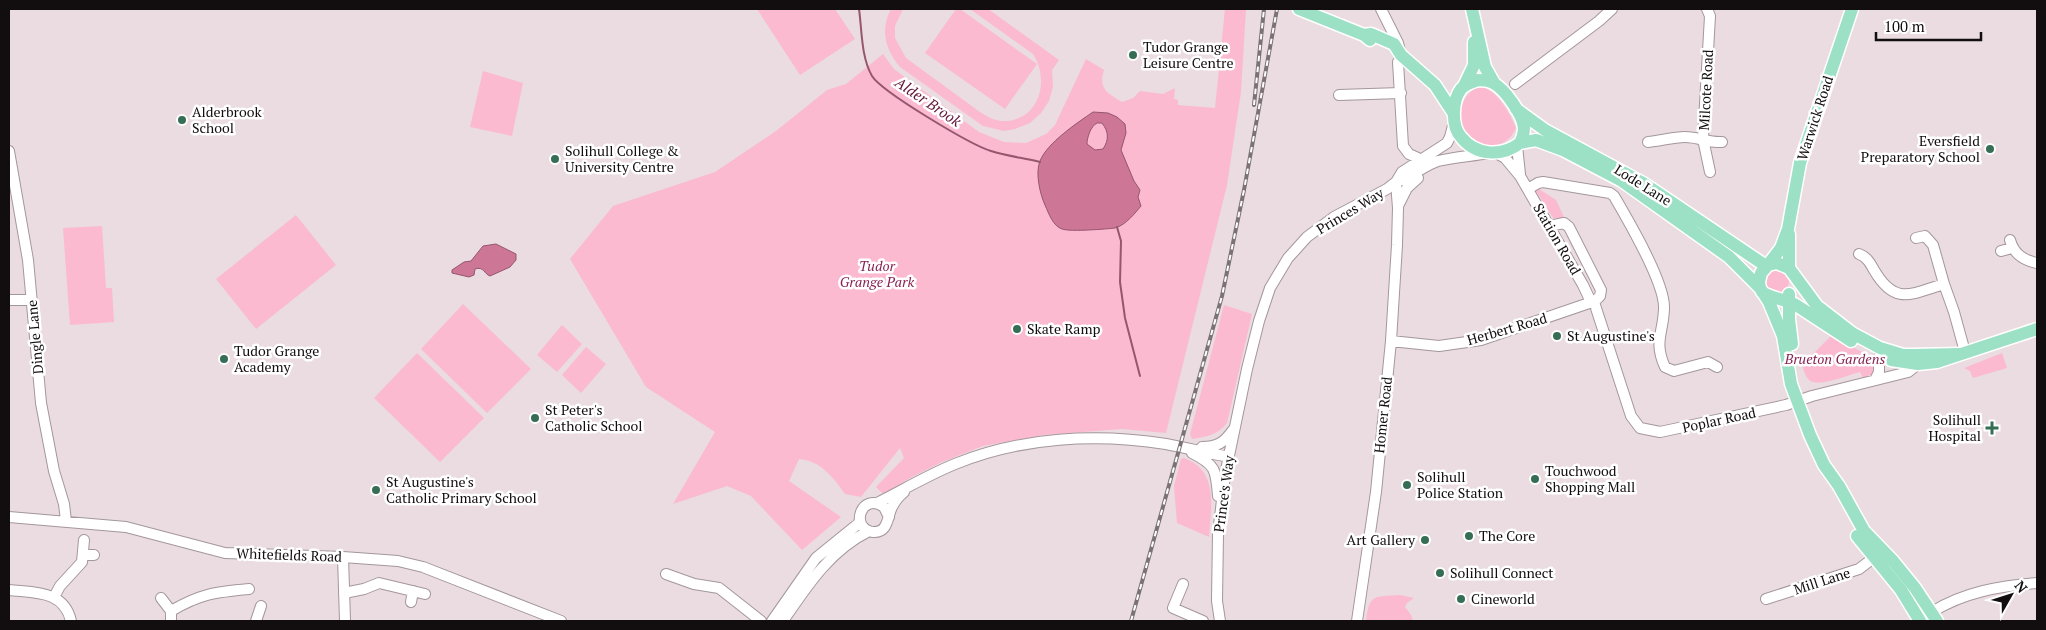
<svg xmlns="http://www.w3.org/2000/svg" width="2046" height="630" viewBox="0 0 2046 630" font-family="'PT Serif',serif">
<style>
.green{fill:#fbbad0}
.water{fill:#cd7696;stroke:#95566e;fill-rule:evenodd}
.lines{fill:none;stroke-linecap:round;stroke-linejoin:round}
.stream{stroke:#95566e;stroke-width:2}
.minor-casing{stroke:#a4979b;stroke-width:12}
.major-casing{stroke:#fff;stroke-width:15}
.minor{stroke:#fff;stroke-width:10}
.major{stroke:#9ce1c5;stroke-width:12}
.rail-casing{stroke:#7b7275;stroke-width:4}
.rail{stroke:#fff;stroke-width:2;stroke-dasharray:5.5;stroke-linecap:butt}
.poi-dot{fill:#356d55;stroke:#fff;stroke-width:2}
.labels{text-anchor:middle;stroke-width:5;stroke-linejoin:round;paint-order:stroke}
.poi-label{font-size:14px;fill:#120d0f;stroke:#fff;text-anchor:start}
.street-label{font-size:14px;fill:#120d0f;stroke:#fff}
.park-label{font-size:14px;font-style:italic;fill:#892152;stroke:#fff}
.water-label{font-size:15px;font-style:italic;fill:#631439;stroke:#fff}
</style>
<rect width="100%" height="100%" fill="#eadce0"/>
<path class="green" d="M757,9H835L855,39L800,75Z
M891,9H903L895,26V38L906,58L980,112C986,116 993,120 1001,121C1038,123 1051,82 1033,54L970,9H988L1059,60L1052,70L1053,87L1049,101L1041,113L1030,123L1015,129L1004,131L983,126L900,67C885,49 880,30 891,9Z
M956,9H960L1037,64L1005,109L925,53Z
M1225,9H1246L1241,92L1227,185L1166,433L1122,429L1043,435L983,446L942,462L912,477L883,494L876,487L904,458L900,448L861,497L845,494C834,478 820,460 799,459L789,481L841,517L802,550L751,496L727,486L673,504L715,432L646,387L570,259L613,206L715,172L776,131L827,90L846,84L883,54L894,69L979,132L1004,142L1026,143L1046,134L1055,125L1086,59L1104,70C1098,89 1107,93 1122,102L1133,98L1140,91L1163,94L1175,88L1174,99L1178,100V105L1215,108Z
M483,71L523,83L512,136L470,127Z
M1484,87C1499,94 1510,113 1516,128C1499,167 1442,134 1465,99C1469,92 1475,87 1484,87Z
M1539,189L1556,200L1564,217L1562,218H1553L1536,191Z
M296,215L336,265L256,329L216,279Z
M102,226L106,288H112L114,322L70,325L63,228Z
M1765 281a12 12 0 1 1 24 0a12 12 0 1 1-24 0Z
M463,304L531,369L487,413L421,349Z
M1224,305L1252,314L1227,423C1218,435 1206,437 1192,439L1190,434Z
M562,325L582,344L557,372L537,355Z
M1831,336L1874,358L1875,373L1863,378L1860,372C1848,375 1818,388 1809,380C1804,375 1803,367 1801,361L1814,353Z
M586,347L606,364L581,393L562,375Z
M417,353L484,418L440,462L374,398Z
M2002,353L2007,368L1973,378L1970,371L1964,368Z
M1184,458C1219,471 1211,506 1209,537L1177,523L1174,486L1181,459Z
M1400,595L1414,598L1407,603L1405,607L1411,615L1413,621H1366C1369,593 1375,597 1400,595Z"/>
<path class="water" d="M1093,112L1108,113L1117,117L1125,124L1126,133L1121,150L1134,181L1140,190L1138,197L1141,206C1135,213 1126,225 1115,228C1107,229 1070,232 1062,229C1053,226 1049,214 1045,205C1040,194 1035,173 1040,161C1047,143 1077,123 1093,112ZM1097,123H1102C1109,132 1109,140 1103,149L1095,150L1087,144C1087,137 1091,126 1097,123Z
M496,244L516,254V260L510,267L490,276C484,274 484,266 475,269L474,275L469,277L452,273V270L464,262L471,261L483,246Z"/>
<g class="lines">
<path class="stream" d="M859,9C862,30 861,57 872,76C882,92 971,145 991,151C1007,156 1024,158 1040,162
M1117,227L1121,241L1120,282L1125,318L1140,376"/>
<defs>
<path id="minor" d="M1381,9L1398,43L1400,51
M1707,9L1710,16L1703,139L1710,172
M1403,56L1398,62L1403,146L1409,154L1420,159
M1515,84L1599,21L1612,9
M1339,95L1401,93
M1648,142C1660,141 1673,137 1685,137C1699,137 1709,143 1722,142
M1517,146L1520,174
M9,151L28,260L41,403L54,471L64,504L66,521
M1498,154L1505,158L1520,176L1583,285L1591,302L1595,305L1631,416L1640,428L1660,432L1786,405L1812,396L1908,372L1918,364
M1396,182C1412,178 1422,166 1438,161C1454,157 1472,156 1489,153
M1528,189L1538,183L1543,182L1610,193L1614,196C1628,220 1664,281 1664,307C1664,332 1653,341 1665,367L1674,371L1708,362L1717,367
M1399,204L1407,188L1418,178
M1916,238L1925,236L1933,245L1944,284
M2010,240C2014,254 2023,260 2037,263
M2001,251L2012,248
M1859,254C1867,257 1870,263 1874,270C1895,306 1911,294 1944,284L1954,312L1965,352
M9,300H32
M1391,341L1439,346L1481,340L1595,301L1600,296L1601,290L1569,227L1564,223L1549,226
M1875,380L1879,372V357
M1202,447C1217,447 1224,443 1233,430
M1192,453C1216,465 1216,470 1218,496
M877,503C903,490 928,475 955,464C1021,437 1096,433 1166,444C1187,448 1208,453 1229,457
M9,517L126,527L225,553L343,557L398,561L423,567L561,621
M889,517L884,507C861,491 849,529 873,532C889,533 887,516 892,507C895,501 899,496 904,492
M83,555H94
M343,557L345,621
M666,574L694,584L719,588L761,621
M1183,584L1173,608L1203,621
M9,590C34,593 64,590 71,621
M344,593L364,589L379,583L425,594
M54,597L60,586L82,562L84,540
M161,598L171,611
M1766,599L1859,569L1880,553
M411,602L413,591
M1932,612C1964,592 2000,586 2037,583
M171,621V611C200,594 215,592 249,589
M256,621L261,606
M772,621L816,558L858,524L860,520
M783,621C807,586 830,550 869,531
M1220,621L1217,601L1218,534L1225,475L1247,369L1259,321L1270,288L1288,258L1307,237L1334,217L1387,189L1396,182L1402,172L1447,143L1450,137L1454,122
M1357,621L1376,492L1391,341L1397,245L1398,208L1396,182"/>
<path id="major" d="M1299,9L1364,35L1370,40
M1472,9L1485,67L1494,83
M1364,35L1371,34L1394,44L1401,55L1435,85L1454,114
M1478,80C1483,80 1489,81 1493,83C1505,89 1523,115 1524,128C1524,133 1522,139 1520,143C1502,157 1476,156 1461,137C1451,126 1452,101 1461,89C1465,84 1472,82 1478,80Z
M1464,86L1474,65V42
M1516,109L1545,130L1643,183L1766,266
M1520,143L1536,140L1563,150L1622,181L1729,257L1760,288
M1789,234V268
M1768,265L1781,248L1788,229L1800,163L1852,9
M1762,292C1773,299 1785,299 1796,305L1851,341
M1789,294V319L1792,344
M1891,360L1918,364L1937,362L2037,329
M1857,536L1901,590L1920,621
M1937,621L1915,588L1893,561L1864,531L1839,486L1824,465L1810,435L1791,384L1783,336L1769,302L1760,288L1759,282L1761,273L1768,265L1777,263L1789,268L1817,306L1852,333L1880,348L1903,355H1913L1960,354"/>
</defs>
<use href="#minor" class="minor-casing"/>
<use href="#major" class="major-casing"/>
<use href="#minor" class="minor"/>
<use href="#major" class="major"/>
<defs>
<path id="rail" d="M1254,105L1264,9
M1131,621L1222,296L1244,190L1277,9"/>
</defs>
<use href="#rail" class="rail-casing"/>
<use href="#rail" class="rail"/>
</g>
<g class="poi-dot">
<circle cx="1133" cy="55" r="5"/>
<circle cx="182" cy="120" r="5"/>
<circle cx="1990" cy="149" r="5"/>
<circle cx="555" cy="159" r="5"/>
<circle cx="1017" cy="329" r="5"/>
<circle cx="1557" cy="336" r="5"/>
<circle cx="224" cy="359" r="5"/>
<circle cx="535" cy="418" r="5"/>
<path d="M1989.5 420.5h5v5h5v5h-5v5h-5v-5h-5v-5h5z"/>
<circle cx="1535" cy="479" r="5"/>
<circle cx="1407" cy="485" r="5"/>
<circle cx="376" cy="490" r="5"/>
<circle cx="1469" cy="536" r="5"/>
<circle cx="1425" cy="540" r="5"/>
<circle cx="1440" cy="573" r="5"/>
<circle cx="1461" cy="599" r="5"/>
</g>
<g class="labels">
<g class="poi-label">
<text x="1143" y="52">Tudor Grange<tspan x="1143" dy="16">Leisure Centre</tspan></text>
<text x="192" y="117">Alderbrook<tspan x="192" dy="16">School</tspan></text>
<text x="1980" y="146" text-anchor="end">Eversfield<tspan x="1980" dy="16">Preparatory School</tspan></text>
<text x="565" y="156">Solihull College &amp;<tspan x="565" dy="16">University Centre</tspan></text>
<text x="1027" y="334">Skate Ramp</text>
<text x="1567" y="341">St Augustine's</text>
<text x="234" y="356">Tudor Grange<tspan x="234" dy="16">Academy</tspan></text>
<text x="545" y="415">St Peter's<tspan x="545" dy="16">Catholic School</tspan></text>
<text x="1981" y="425" text-anchor="end">Solihull<tspan x="1981" dy="16">Hospital</tspan></text>
<text x="1545" y="476">Touchwood<tspan x="1545" dy="16">Shopping Mall</tspan></text>
<text x="1417" y="482">Solihull<tspan x="1417" dy="16">Police Station</tspan></text>
<text x="386" y="487">St Augustine's<tspan x="386" dy="16">Catholic Primary School</tspan></text>
<text x="1479" y="541">The Core</text>
<text x="1415" y="545" text-anchor="end">Art Gallery</text>
<text x="1450" y="578">Solihull Connect</text>
<text x="1471" y="604">Cineworld</text>
</g>
<g class="street-label">
<text transform="translate(1706 90) rotate(-87)" y="5">Milcote Road</text>
<text transform="translate(1815 118) rotate(-72)" y="5">Warwick Road</text>
<text transform="translate(1643 185) rotate(32)" y="5">Lode Lane</text>
<text transform="translate(1350 211) rotate(-31)" y="5">Princes Way</text>
<text transform="translate(1557 239) rotate(60)" y="5">Station Road</text>
<text transform="translate(1507 329) rotate(-16)" y="5">Herbert Road</text>
<text transform="translate(35 337) rotate(-95)" y="5">Dingle Lane</text>
<text transform="translate(1383 415) rotate(-84)" y="5">Homer Road</text>
<text transform="translate(1719 420) rotate(-12)" y="5">Poplar Road</text>
<text transform="translate(1224 494) rotate(-82)" y="5">Prince's Way</text>
<text transform="translate(289 555) rotate(2)" y="5">Whitefields Road</text>
<text transform="translate(1822 581) rotate(-18)" y="5">Mill Lane</text>
</g>
<g class="park-label">
<text x="877" y="271">Tudor<tspan x="877" dy="16">Grange Park</tspan></text>
<text x="1835" y="364">Brueton Gardens</text>
</g>
<g class="water-label">
<text transform="translate(928 102) rotate(34)" y="5">Alder Brook</text>
</g>
</g>
<rect width="2046" height="630" fill="none" stroke="#120d0f" stroke-width="20"/>
<g transform="translate(2011 595) rotate(51)" stroke="#ffffff" stroke-width="4" paint-order="stroke">
<path d="M0-4L9 19L0 12L-9 19Z" fill="#120d0f"/>
<text y="-8" font-size="14" font-weight="bold" text-anchor="middle" fill="#120d0f">N</text>
</g>
<path d="M1876 32v8h105v-8" fill="none" stroke="#120d0f" stroke-width="2.5"/>
<text x="1884" y="32" font-size="15" fill="#120d0f" stroke="#ffffff" stroke-width="4" paint-order="stroke">100 m</text>
</svg>
